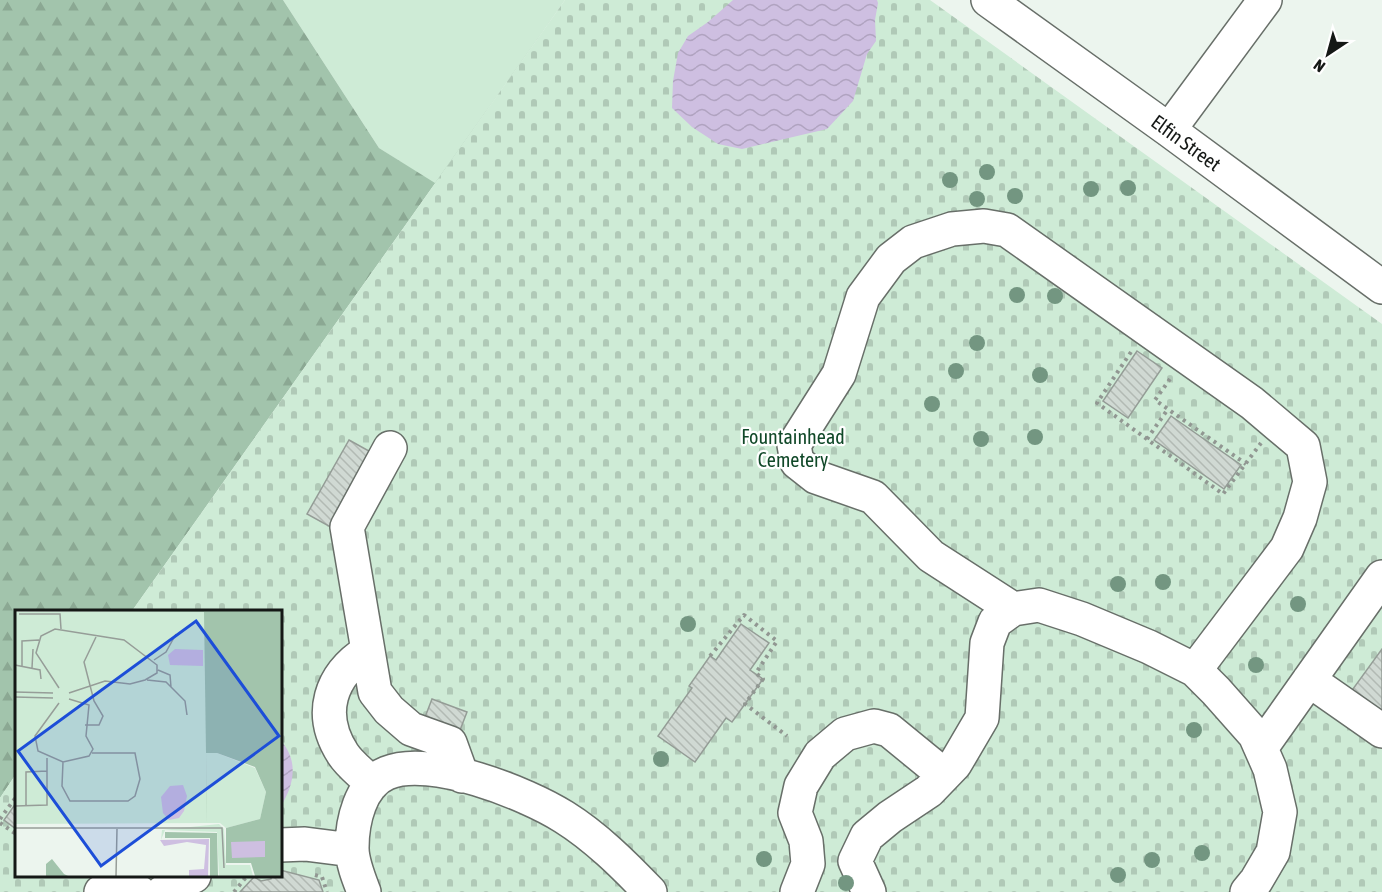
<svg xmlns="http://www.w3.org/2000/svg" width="1382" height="892" viewBox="0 0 1382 892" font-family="'Asap Condensed',sans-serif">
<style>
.green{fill:#ceebd6}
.forest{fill:url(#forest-firs)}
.cemetery{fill:url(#cemetery-stones)}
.water{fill:url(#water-waves)}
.building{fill:url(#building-back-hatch);stroke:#949c96;stroke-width:1.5}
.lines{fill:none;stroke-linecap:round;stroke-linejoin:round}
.minor-casing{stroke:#686f69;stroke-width:36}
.path{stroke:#919792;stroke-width:4;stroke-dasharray:3 4.5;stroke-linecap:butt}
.minor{stroke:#fff;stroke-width:33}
.tree{fill:#739681}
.labels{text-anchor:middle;stroke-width:4.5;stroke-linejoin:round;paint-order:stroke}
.street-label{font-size:20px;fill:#151816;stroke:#fff}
.park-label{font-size:20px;fill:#104828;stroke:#fff}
.inset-road{fill:none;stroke:#969d98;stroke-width:1.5}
.view{fill:#1d4ed8;fill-opacity:0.15;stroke:#1d4ed8;stroke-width:3}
.inset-edge{fill:none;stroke:#151816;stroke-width:3}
</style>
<defs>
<pattern id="forest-firs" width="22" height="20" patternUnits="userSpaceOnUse" patternTransform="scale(1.5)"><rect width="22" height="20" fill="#a2c4ac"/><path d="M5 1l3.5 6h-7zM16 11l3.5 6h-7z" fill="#8ba893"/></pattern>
<pattern id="cemetery-stones" width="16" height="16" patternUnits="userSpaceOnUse" patternTransform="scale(1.5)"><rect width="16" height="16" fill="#ceebd6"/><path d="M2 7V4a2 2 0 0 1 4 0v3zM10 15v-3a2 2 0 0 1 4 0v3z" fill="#b0c9b7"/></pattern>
<pattern id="water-waves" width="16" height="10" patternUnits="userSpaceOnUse" patternTransform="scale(1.5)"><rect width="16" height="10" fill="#cebfe1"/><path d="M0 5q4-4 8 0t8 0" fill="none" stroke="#b0a3c0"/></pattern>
<pattern id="building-back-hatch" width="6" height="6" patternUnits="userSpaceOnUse" patternTransform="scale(1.5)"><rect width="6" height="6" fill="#d0d9d3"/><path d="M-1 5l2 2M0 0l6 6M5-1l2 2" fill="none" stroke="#b2bab4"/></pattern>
</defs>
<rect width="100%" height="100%" fill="#ecf5ee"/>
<path class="green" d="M283,0H565L435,184L379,148Z"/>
<path class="forest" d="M0,0H283L379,148L435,183L565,0L132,611L16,612V774L0,798Z"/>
<path class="cemetery" d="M565,0H930L1382,324V892H0V798L16,774V876H280V612L132,611Z"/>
<path class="water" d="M733,0H877L878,3L875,20L876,41L867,54L853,101L827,129L742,149L718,144L692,127L672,108L673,81L678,53L688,36L708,22Z
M281,741C299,761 294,785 281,806Z"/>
<path class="building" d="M1137,351L1162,368L1128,418L1103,401Z
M1171,416L1241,465L1224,489L1154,440Z
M349,440L378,456L336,530L307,514Z
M741,624L769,643L750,670L763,679L732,722L726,718L695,762L658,736L692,688L689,686L710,656L716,660Z
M1382,649V716L1350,693Z
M432,699L467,712L457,738L422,725Z
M16,803V829L4,820Z
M280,870L319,880L323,892H240L254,877L261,881L271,879V876H280Z"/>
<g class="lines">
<defs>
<path id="minor" d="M988,0L1169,130L1382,287
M1169,130L1265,0
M390,448L347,527L375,692L389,710L411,729L450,743L462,776
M1013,609L931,556L873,497L816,477L797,462L794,445L839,374L863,297L891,259L913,242L952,229L984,226L1007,230L1252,403L1303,446L1310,482L1300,518L1287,548L1195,670
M368,651C330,675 317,714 343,754C350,765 363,774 372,784
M1309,680L1382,731
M1261,748L1382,577
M280,845L305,844L352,850
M101,892C114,885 125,885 139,892
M163,892L194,876
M364,892C359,879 352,862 352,848C352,822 360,784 387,773C430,755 526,793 564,817C596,837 624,865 650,892
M797,892L808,864L806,841L795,813L801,786L820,755L845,734L874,726L889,730L944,775
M869,892L855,861L867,836L890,817L929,791L955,764L982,718L987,643L995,622L1013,609L1039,605L1082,619L1149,647L1195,670L1216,691L1255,735L1270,769L1280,812L1273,852L1256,881L1247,892"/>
</defs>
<use href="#minor" class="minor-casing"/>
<path class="path" d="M1131,352L1097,403L1223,494L1261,443
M1170,379L1155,400L1246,464
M1147,439L1168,409
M710,656L744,615L777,641L756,673L763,679L745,704L787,736
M0,819L16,797
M0,823L16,834
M315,875L322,877L327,892
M234,892L247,876"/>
<use href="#minor" class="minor"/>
</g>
<g class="tree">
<circle cx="987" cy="172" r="8"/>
<circle cx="950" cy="180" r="8"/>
<circle cx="1128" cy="188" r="8"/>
<circle cx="1091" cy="189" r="8"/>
<circle cx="1015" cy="196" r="8"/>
<circle cx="977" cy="199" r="8"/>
<circle cx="1017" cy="295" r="8"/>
<circle cx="1055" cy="296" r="8"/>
<circle cx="977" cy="343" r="8"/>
<circle cx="956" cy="371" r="8"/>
<circle cx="1040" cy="375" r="8"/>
<circle cx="932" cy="404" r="8"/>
<circle cx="1035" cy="437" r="8"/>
<circle cx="981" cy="439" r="8"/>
<circle cx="1163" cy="582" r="8"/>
<circle cx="1118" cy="584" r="8"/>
<circle cx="1298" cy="604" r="8"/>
<circle cx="688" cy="624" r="8"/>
<circle cx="1256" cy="665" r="8"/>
<circle cx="1194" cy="730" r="8"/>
<circle cx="661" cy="759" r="8"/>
<circle cx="1202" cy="853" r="8"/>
<circle cx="764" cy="859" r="8"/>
<circle cx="1152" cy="860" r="8"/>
<circle cx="1118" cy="875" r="8"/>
<circle cx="846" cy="883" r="8"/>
</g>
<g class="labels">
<g class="street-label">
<text transform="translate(1186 143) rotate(36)" y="7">Elfin Street</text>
</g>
<g class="park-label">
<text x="793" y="444">Fountainhead<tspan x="793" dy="23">Cemetery</tspan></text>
</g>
</g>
<g transform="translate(15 610)">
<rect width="267" height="267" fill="#ecf5ee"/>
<path d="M191,143H202L240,158L251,182L245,209L211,218L205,213H192Z" fill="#ceebd6"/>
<path d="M267,1V266H240L236,253H211V218L245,209L251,182L240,157L202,143H191L192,213H129L189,2L0,1ZM150,222L202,223L203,266H195V228H150ZM37,249L49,264L53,266H31V254Z" fill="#a2c4ac"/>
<path d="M204,214L209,219L211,255H235L238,266H204L202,222L150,220L146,230L147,220Z" fill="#ceebd6"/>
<path d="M0,2H189L192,213L0,214Z" fill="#ceebd6"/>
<path d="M160,39L188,40V56L155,55L153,45ZM168,175L172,186L169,201L164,208L154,210L148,203L146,187L155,176ZM194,229L193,266H174V260L189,259L191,235L172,232L149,236L145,230ZM250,231V247L217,248L216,232Z" fill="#cebfe1"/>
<path class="inset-road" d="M4,4H45L46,19M139,50L151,42L161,24M0,55L25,60L26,69M7,56V31L24,30M17,58L18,39M143,60L155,65L156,77M132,70L151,72L170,91L172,105M44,78L21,43L26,26L40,19L109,30L142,55V63L130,70L115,74L90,71L54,83M0,82L38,83M0,87L38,88M44,93L20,126L23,141L48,152L74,146L78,139L71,126L74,95L54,89M70,115H84L88,106L79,91L69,52L81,27M48,152L47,176L55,191H113L120,186L125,169L120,143H77M0,196L32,195V148M11,196V162L32,161M0,218H207L209,258M101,266L102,219"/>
<path class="view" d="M181,11L264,126L86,256L3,141Z"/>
<rect width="267" height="267" class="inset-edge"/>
</g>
<g transform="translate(1328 54) rotate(216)" stroke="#ffffff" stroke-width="4.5" paint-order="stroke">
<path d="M0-4.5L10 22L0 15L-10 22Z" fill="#151816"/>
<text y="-9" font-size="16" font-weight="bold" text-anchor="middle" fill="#151816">N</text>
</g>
</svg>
